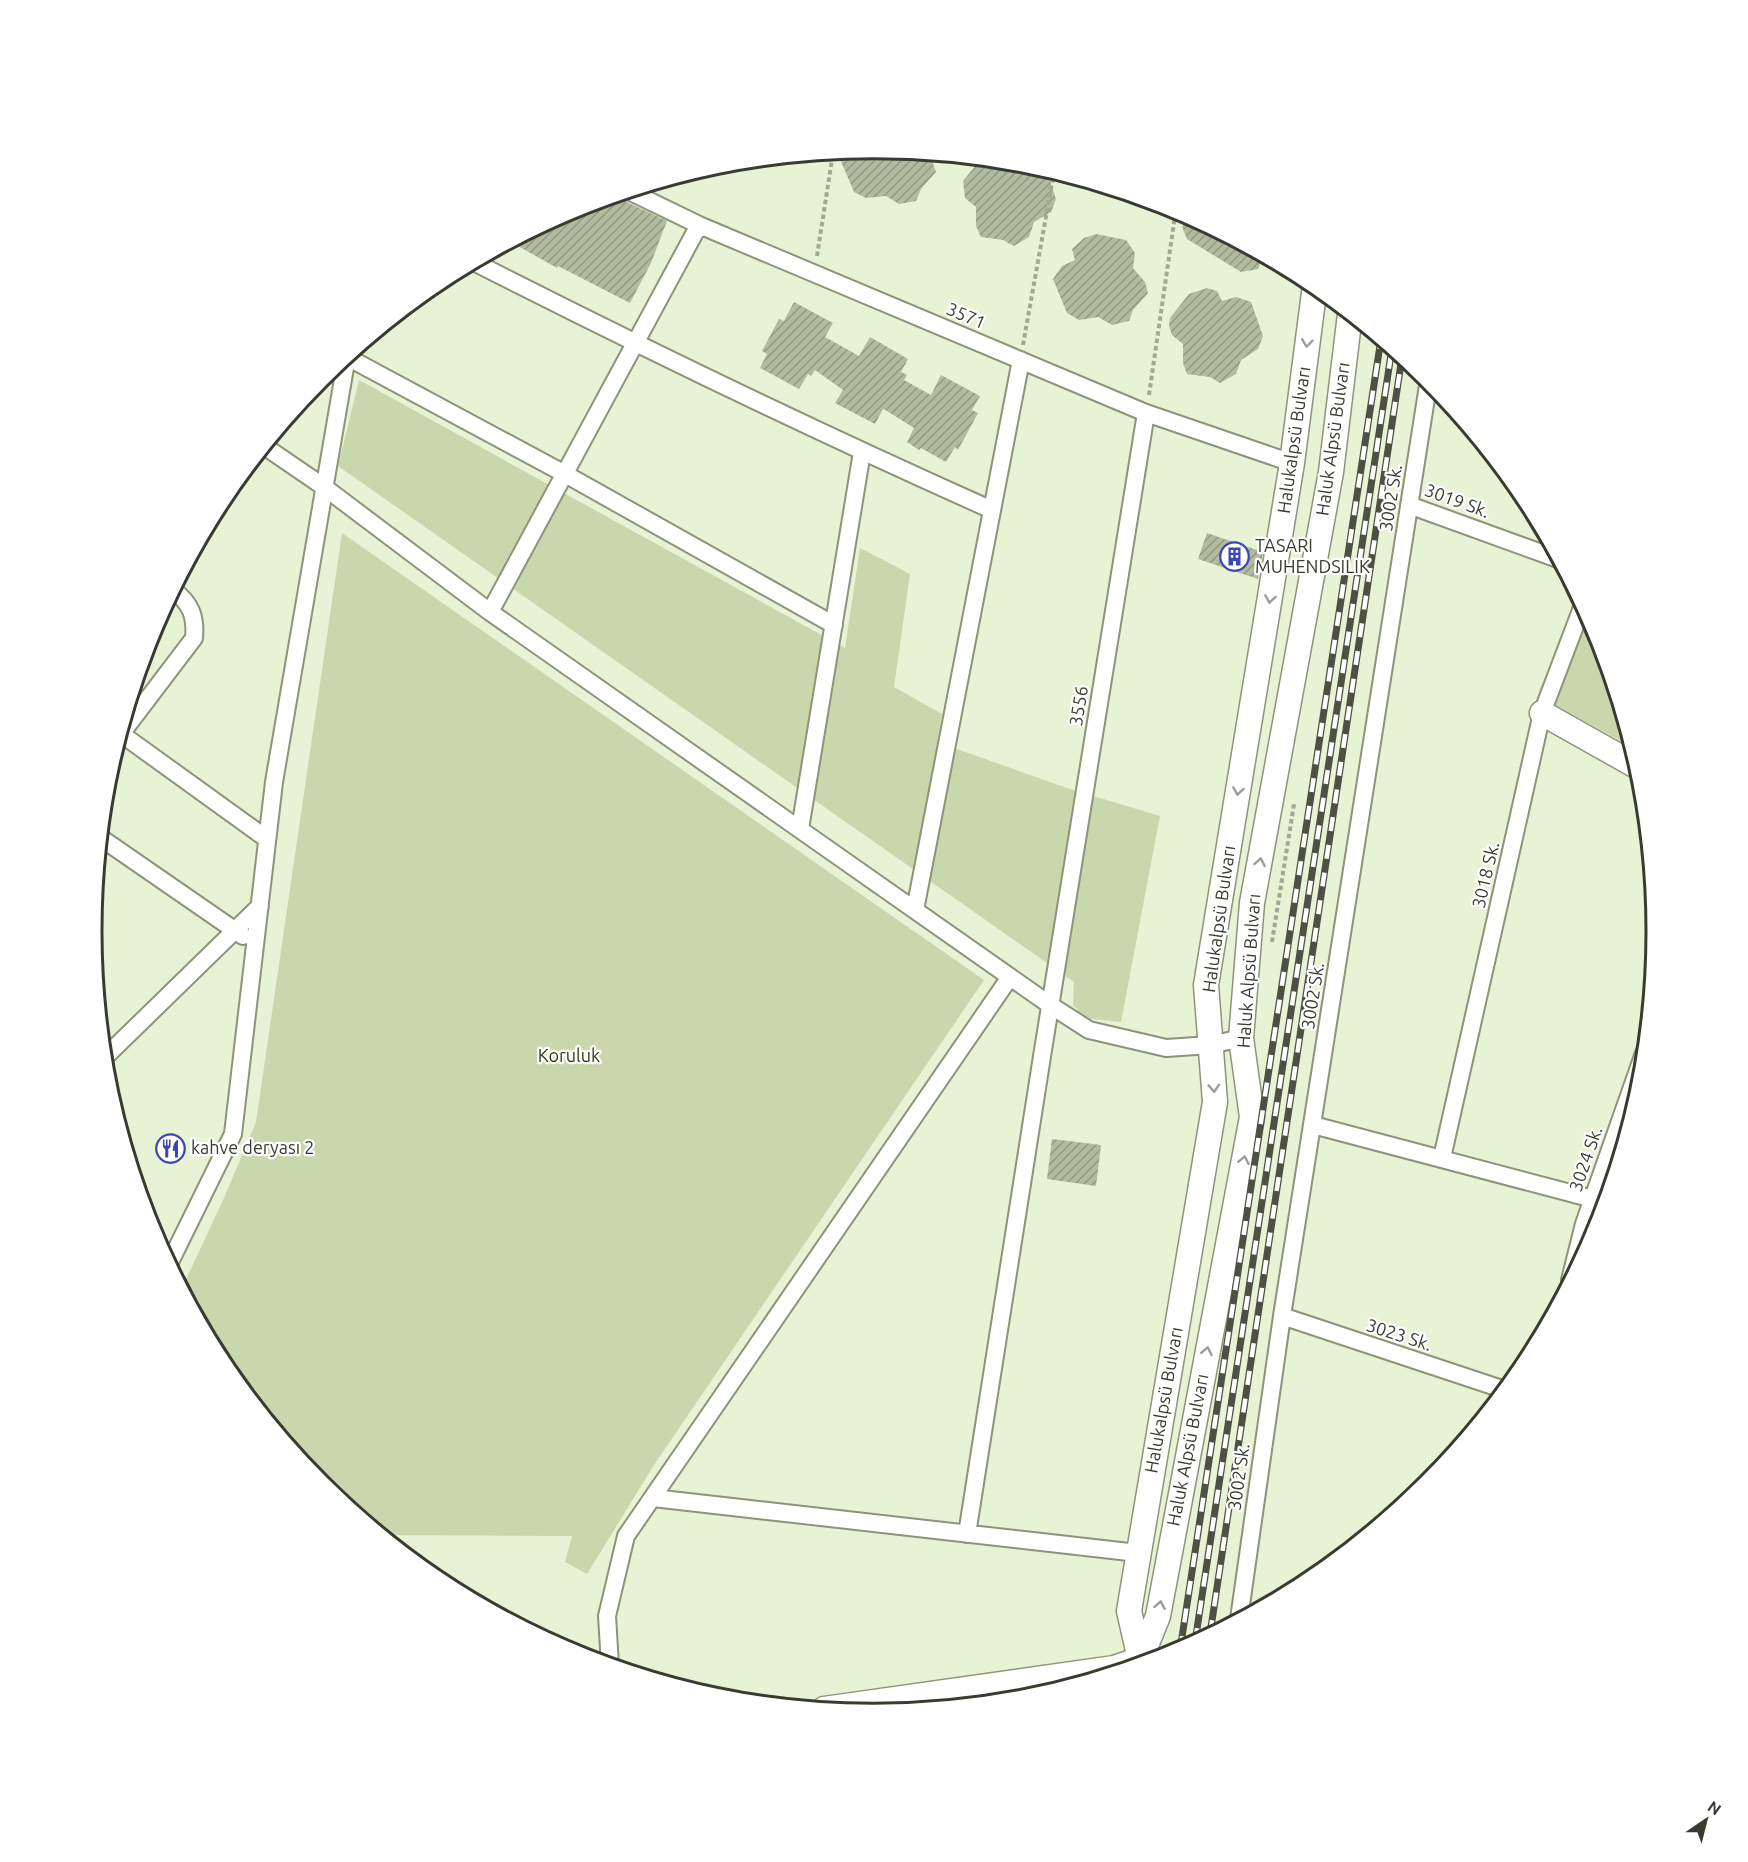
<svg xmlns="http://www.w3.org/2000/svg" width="1748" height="1862" viewBox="0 0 1748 1862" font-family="Ubuntu,sans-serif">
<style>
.park{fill:#cad7ac}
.building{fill:url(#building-hatch)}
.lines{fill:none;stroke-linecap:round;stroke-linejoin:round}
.street-casing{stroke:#8c9479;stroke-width:20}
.secondary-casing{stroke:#8c9479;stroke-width:27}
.path{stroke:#a2a993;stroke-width:4;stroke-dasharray:4.5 3;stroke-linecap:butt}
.street{stroke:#fff;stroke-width:16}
.secondary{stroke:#fff;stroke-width:24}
.rail-casing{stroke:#4d5043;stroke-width:7}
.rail{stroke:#fff;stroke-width:4.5;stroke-dasharray:14;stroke-linecap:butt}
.oneway{stroke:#9c9d98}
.labels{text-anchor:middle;stroke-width:4.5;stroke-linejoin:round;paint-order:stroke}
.street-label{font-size:18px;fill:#383b30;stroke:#fff}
.poi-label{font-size:18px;fill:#383b30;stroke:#fff;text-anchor:start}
.park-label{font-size:18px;fill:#303b0b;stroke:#fff}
.rim{fill:none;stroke:#383b30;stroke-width:3}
</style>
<defs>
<pattern id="building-hatch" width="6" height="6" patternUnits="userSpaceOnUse" patternTransform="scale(1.5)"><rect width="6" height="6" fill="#b2bb9f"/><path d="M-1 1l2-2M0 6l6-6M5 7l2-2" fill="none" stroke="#929982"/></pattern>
</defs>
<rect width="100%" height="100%" fill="#e8f2d4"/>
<path class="park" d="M359,380L845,648L860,548L910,574L894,687L942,714L937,742L1070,789L1160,816L1121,1022L1084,1018L1073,1005L1074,982L338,466Z
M342,533L984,980L654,1465L587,1574L565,1562L572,1536L383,1535L320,1484L223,1365L182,1288L224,1198L256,1122Z
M1589,616L1597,632L1632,747L1551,703Z"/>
<path class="building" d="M874,148L926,154L932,161L936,172L921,189L916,201L899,204L886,196L866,198L854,192L840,159L845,151Z
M981,159L1027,164L1046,169L1056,199L1051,212L1034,222L1029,237L1014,246L1003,240L981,237L976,226V207L965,198L963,181Z
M614,196L667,221L651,263L630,303L558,266L557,268L511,242L575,208Z
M1189,216L1263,256L1258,269L1241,272L1187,239L1182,227Z
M1096,234L1126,240L1135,253L1133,268L1145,282L1148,293L1133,310L1129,321L1112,325L1098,317L1079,320L1067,313L1053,279L1062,266L1075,260L1072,249L1084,238Z
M1207,288L1217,291L1222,301L1236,297L1251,302L1263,336L1258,349L1241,360L1236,374L1220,383L1210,377L1187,374L1183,363V344L1172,335L1169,326L1170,318L1189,294Z
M794,302L833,323L825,337L859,356L870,337L908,359L901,372L907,375L904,380L931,395L941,375L980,396L972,410L978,413L958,450L955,447L946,462L921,448L919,450L907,442L914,428L887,411L883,409L875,424L835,403L843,390L815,370L811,376L808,374L799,389L760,368L767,354L762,351L779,319L784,321Z
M1207,533L1263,552L1258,579L1198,559Z
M1052,1139L1101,1145L1096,1186L1047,1179Z"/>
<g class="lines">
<defs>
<path id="street" d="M629,191L699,225L1146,413L1292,463
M474,262C645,349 817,432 992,510
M347,357L565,474L834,625
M264,446L324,487L490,612L1050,1005L1089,1030L1166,1048L1211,1045L1241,1038
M1409,505L1558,559
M490,612L699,225
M120,733L267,839
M121,734L194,638C196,617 191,603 173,590
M800,829L862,452
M101,838L243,936
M915,910L1021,360
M104,1058L260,906
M1313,1125L1593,1199
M1442,1158L1542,713L1583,605
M169,1264L233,1134L274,782L347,356
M1570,1280L1584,1224L1644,1053
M1282,1316L1505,1390
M653,1498L1138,1553
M967,1534L1043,1050L1146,413
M1239,1619L1282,1316L1429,379
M610,1665L607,1616L626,1536L1010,977"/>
<path id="secondary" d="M1542,713L1638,767
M1140,1659L1129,1611L1215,1102L1206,985L1292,463L1315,285
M1139,1663L1158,1616L1252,1117L1241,1038L1252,903L1331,472L1350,314
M824,1709L1114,1668L1140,1659"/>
</defs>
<use href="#street" class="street-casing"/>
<use href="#secondary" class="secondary-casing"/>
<path class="path" d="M817,256L833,153
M1023,345L1054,172
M1149,395L1176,209
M1272,942L1294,804"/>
<use href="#street" class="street"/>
<use href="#secondary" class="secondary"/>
<defs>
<path id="rail" d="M1210,1634L1402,357
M1195,1642L1392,348
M1180,1650L1381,339"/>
</defs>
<use href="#rail" class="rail-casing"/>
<use href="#rail" class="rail"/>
</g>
<defs><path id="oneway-chevron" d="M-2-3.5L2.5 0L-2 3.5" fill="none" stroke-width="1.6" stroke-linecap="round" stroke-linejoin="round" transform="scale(1.5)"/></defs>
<g class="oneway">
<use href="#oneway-chevron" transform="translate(1307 343) rotate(97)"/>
<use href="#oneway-chevron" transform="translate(1270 599) rotate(99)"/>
<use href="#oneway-chevron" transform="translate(1238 791) rotate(99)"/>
<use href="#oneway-chevron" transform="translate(1260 862) rotate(-80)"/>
<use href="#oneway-chevron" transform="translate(1214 1088) rotate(86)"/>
<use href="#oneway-chevron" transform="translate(1244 1160) rotate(-79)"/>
<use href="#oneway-chevron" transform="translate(1207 1351) rotate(-79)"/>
<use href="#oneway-chevron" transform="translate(1160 1605) rotate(-80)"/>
</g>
<defs>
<symbol id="building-ring" viewBox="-11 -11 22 22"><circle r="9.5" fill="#fff" stroke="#3a46ba" stroke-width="1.5"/><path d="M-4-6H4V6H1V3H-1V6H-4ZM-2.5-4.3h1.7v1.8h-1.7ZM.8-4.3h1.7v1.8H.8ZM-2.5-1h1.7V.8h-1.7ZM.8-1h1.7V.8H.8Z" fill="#3a46ba"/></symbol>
<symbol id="restaurant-ring" viewBox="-11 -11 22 22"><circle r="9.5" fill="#fff" stroke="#3a46ba" stroke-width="1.5"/><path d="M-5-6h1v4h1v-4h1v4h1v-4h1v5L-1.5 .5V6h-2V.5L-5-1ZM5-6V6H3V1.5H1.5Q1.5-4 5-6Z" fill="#3a46ba"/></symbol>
</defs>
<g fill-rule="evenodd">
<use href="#building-ring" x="1218" y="540" width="33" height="33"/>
<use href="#restaurant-ring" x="154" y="1132" width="33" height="33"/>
</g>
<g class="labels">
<g class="street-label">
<text transform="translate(966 316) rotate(23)" y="6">3571</text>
<text transform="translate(1333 439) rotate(-82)" y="6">Haluk Alpsü Bulvarı</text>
<text transform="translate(1294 440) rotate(-82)" y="6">Halukalpsü Bulvarı</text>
<text transform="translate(1391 498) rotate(-81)" y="6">3002 Sk.</text>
<text transform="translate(1457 501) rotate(20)" y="6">3019 Sk.</text>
<text transform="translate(1079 706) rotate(-81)" y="6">3556</text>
<text transform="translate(1486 875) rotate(-77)" y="6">3018 Sk.</text>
<text transform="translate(1219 919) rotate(-82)" y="6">Halukalpsü Bulvarı</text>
<text transform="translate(1249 971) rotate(-86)" y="6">Haluk Alpsü Bulvarı</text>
<text transform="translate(1313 996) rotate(-81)" y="6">3002 Sk.</text>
<text transform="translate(1586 1159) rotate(-71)" y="6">3024 Sk.</text>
<text transform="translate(1399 1335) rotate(18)" y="6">3023 Sk.</text>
<text transform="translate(1164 1400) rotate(-80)" y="6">Halukalpsü Bulvarı</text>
<text transform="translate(1188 1450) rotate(-79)" y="6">Haluk Alpsü Bulvarı</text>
<text transform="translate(1239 1477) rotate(-82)" y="6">3002 Sk.</text>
</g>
<g class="poi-label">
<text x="1255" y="552">TASARI<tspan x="1255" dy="21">MUHENDSILIK</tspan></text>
<text x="191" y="1154">kahve deryası 2</text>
</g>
<g class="park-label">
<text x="569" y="1062">Koruluk</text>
</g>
</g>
<path d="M0 0H1748V1862H0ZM102 931a772 772 0 1 1 1544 0a772 772 0 1 1-1544 0Z" fill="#fff" fill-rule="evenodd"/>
<path class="rim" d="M102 931a772 772 0 1 1 1544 0a772 772 0 1 1-1544 0Z"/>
<g transform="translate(1706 1820) rotate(35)" stroke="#ffffff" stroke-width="4.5" paint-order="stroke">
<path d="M0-4.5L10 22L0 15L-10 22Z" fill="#383b30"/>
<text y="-9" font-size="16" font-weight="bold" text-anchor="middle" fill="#383b30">N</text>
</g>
</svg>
